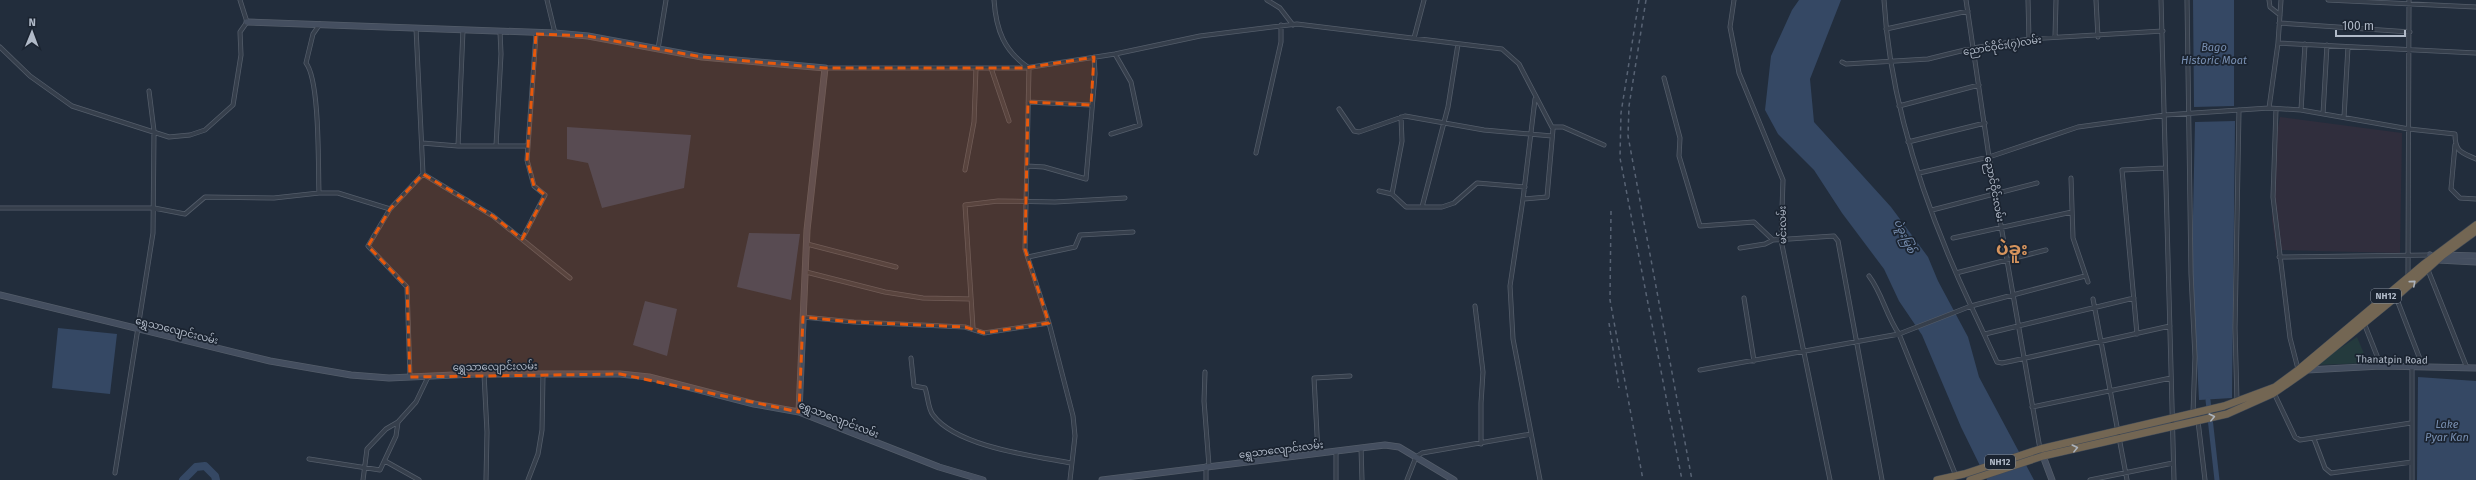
<svg xmlns="http://www.w3.org/2000/svg" width="2476" height="480" viewBox="0 0 2476 480" font-family="'Fira Sans','Noto Sans Myanmar',sans-serif">
<style>
.medical{fill:#302e3d}
.green{fill:#243a3d}
.water{fill:#354864}
.lines{fill:none;stroke-linecap:round;stroke-linejoin:round}
.canal{stroke:#354864;stroke-width:5}
.river{stroke:#354864;stroke-width:8}
.street-casing{stroke:#545d6a;stroke-width:5}
.secondary-casing{stroke:#545d6a;stroke-width:7}
.highway-casing{stroke:#414a57;stroke-width:8}
.street{stroke:#363f4c;stroke-width:3.5}
.secondary{stroke:#444e5f;stroke-width:5.5}
.highway{stroke:#736653;stroke-width:7}
.rail{stroke:#586374;stroke-width:1.5;stroke-dasharray:4 4;stroke-linecap:butt}
.oneway{stroke:#abb2bc}
.marked{fill:#e8590c;fill-opacity:0.2;stroke:#e8590c;stroke-width:3;stroke-dasharray:8 5;stroke-linejoin:round}
.labels{text-anchor:middle;stroke-width:3.5;stroke-linejoin:round;paint-order:stroke}
.shield{fill:#1b2431;stroke:#848d9b;stroke-width:1}
.shield-label{font-size:9px;font-weight:bold;fill:#b1bac8}
.street-label{font-size:10px;fill:#b1bac8;stroke:#1b2431}
.water-label{font-size:11px;font-style:italic;fill:#788fb1;stroke:#1b2431}
.town-label{font-size:18px;font-weight:bold;fill:#d7945d;stroke:#1b2431}
</style>
<rect width="100%" height="100%" fill="#222d3c"/>
<path class="medical" d="M2280,117L2402,133L2400,253L2276,250L2272,220L2275,142Z"/>
<path class="green" d="M2357,337L2368,363L2315,365Z"/>
<path class="water" d="M1799,0H1841L1810,79L1814,122L1891,207L1928,257L1938,281L1968,337L1979,377L2034,480H1987L1961,427L1922,335L1899,301L1884,269L1842,213L1814,170L1778,134L1765,110L1771,56L1792,10Z
M2193,0H2234V106L2194,107Z
M2235,121L2232,398L2199,400L2192,263L2195,122Z
M567,127L691,135L684,188L602,208L588,163L567,159Z
M749,233L800,234L791,300L737,287Z
M645,301L677,309L667,356L633,345Z
M58,328L117,334L110,394L52,388Z
M2418,377L2476,381V480H2417Z"/>
<g class="lines">
<path class="canal" d="M2208,400L2217,480"/>
<path class="river" d="M183,480L196,467L205,466L215,476L216,480"/>
<defs>
<path id="street" d="M547,0L555,33
M994,0C996,30 1004,51 1029,68L1025,249L1049,323L1073,416L1075,436L1070,480
M1267,0L1280,8L1293,25
M1734,0L1730,27L1739,73L1783,180L1781,240L1830,480
M1966,0L1989,157L2040,449
M2028,0L2029,39
M2096,0L2098,37
M2161,0L2174,480
M2187,0L2191,274L2195,357L2193,413
M2269,0L2270,7L2280,15
M2328,0L2476,7
M2279,23L2410,32
M416,28L423,174L493,216L570,278
M1886,29L1968,11
M500,32L501,54L496,146H528
M2055,37L2056,0
M1414,38L1424,0
M2278,43L2476,53
M0,47L30,76L72,106L169,137L190,135L205,130L233,105L241,55L240,32L247,22L240,0
M658,49L666,0
M1842,62L1846,64L1928,59L1973,48L2029,39L2163,31
M825,68H1025L1115,54L1200,36L1297,24L1502,49L1519,64L1553,129L1547,197L1523,199L1510,286L1513,339L1540,480
M991,68L1009,121
M1664,78L1680,138L1679,156L1700,226L1754,222L1773,240L1834,236L1838,241L1882,480
M1028,102L1091,105
M1899,106L1979,85
M2269,108L2278,43L2281,0
M1339,109L1354,131L1359,132L1405,116L1484,130L1552,136
M2276,109L2273,197L2290,338L2298,369
M2301,110L2305,44
M2323,114L2327,45
M2344,117L2348,47
M1552,127H1563L1604,145
M1111,134L1140,125L1131,82L1115,54
M1908,142L1985,123
M422,143L458,146L463,30
M2455,145L2451,189L2460,198L2476,199
M458,146H496
M1256,153L1281,42V25
M1027,166L1044,167L1086,179L1095,74L1094,57
M965,170L974,122L976,68
M1919,173L1989,157L2078,127L2165,115L2269,108L2301,110L2409,129L2455,134C2455,152 2461,152 2476,159
M2071,178L2073,238L2088,282
M1379,191L1392,194L1406,207H1442L1454,203L1477,183L1525,187
M319,193C318,166 320,81 306,63L313,34L320,24
M1392,194L1402,141L1401,117
M1523,199L1535,99
M1422,207L1448,107L1458,44
M0,208H154L185,214L205,197L274,198L319,193H338L390,209
M1932,210L2037,183
M1953,238L2072,212
M522,239L545,195L534,186L527,160L536,34
M807,244L896,267
M1740,248L1765,244L1773,240
M1028,257L1075,247L1080,235L1133,232
M2279,257L2430,255
M2428,270L2467,368
M806,272L885,292L923,298L971,299
M1956,273L2046,250
M1869,276C1882,293 1886,315 1899,334L1971,306C1926,210 1890,106 1884,0
M2085,276L1971,306L1997,362L2002,363L2012,361L2170,326
M2408,276L2409,0
M2396,297L2423,367
M1744,298L1754,361
M2093,299L2127,480
M1475,306L1483,372L1481,403V444
M803,317L854,322L965,327L984,333L1049,323
M2364,323L2381,366
M973,328L965,205L998,201L1055,202L1125,198
M1985,334L2134,298
M2137,334L2122,170L2165,168
M911,358L914,386L925,388C928,396 928,409 933,415C957,447 1034,456 1071,463
M1700,370L1899,334L1956,476
M1205,372L1204,401L1209,466
M484,374L487,432L486,480
M410,377L407,287L368,246L390,209L423,174
M2274,393L2295,437L2300,440L2411,423
M2237,401L2235,328L2239,110
M2032,407L2171,378
M2198,421L2205,480
M2314,439L2325,468L2331,473L2412,462
M1361,448L1362,480
M1336,451V480
M1318,453L1314,378L1350,376
M309,459L380,470L396,436L398,422
M385,461L419,480
M115,473L153,233L154,131L149,91
M363,480L367,449L386,429L398,422L416,402L428,377
M528,480L538,454L542,430L543,374
M1206,480V466
M1407,480L1416,457L1422,453L1531,434
M2090,480L2173,463
M2412,480V369"/>
<path id="secondary" d="M247,22L555,33L588,36L702,57L825,68L807,230L799,412
M2430,255L2438,260L2476,262
M2442,255L2476,256
M0,295L270,361L351,375L389,378L475,374H620L649,377L754,404L799,412L939,467L983,480
M2307,370L2381,366L2476,368
M2043,456L2052,480
M1102,480L1385,445L1399,447L1454,480"/>
<path id="highway" d="M1937,480L1964,474L2040,449L2224,406L2275,387L2298,370L2424,264L2476,225
M1970,480L2043,456L2227,414L2274,393L2307,370L2396,297L2443,255L2476,231"/>
</defs>
<use href="#street" class="street-casing"/>
<use href="#secondary" class="secondary-casing"/>
<use href="#highway" class="highway-casing"/>
<use href="#street" class="street"/>
<use href="#secondary" class="secondary"/>
<use href="#highway" class="highway"/>
<path class="rail" d="M1639,0L1621,113L1620,158L1682,480
M1646,0L1629,106L1628,136L1692,480
M1611,211L1610,300L1643,480
M1609,323L1619,388"/>
</g>
<defs><path id="oneway-chevron" d="M-2-3.5L2.5 0L-2 3.5" fill="none" stroke-width="1.6" stroke-linecap="round" stroke-linejoin="round"/></defs>
<g class="oneway">
<use href="#oneway-chevron" transform="translate(2413 283) rotate(-41)"/>
<use href="#oneway-chevron" transform="translate(2212 417) rotate(-14)"/>
<use href="#oneway-chevron" transform="translate(2075 448) rotate(-14)"/>
</g>
<path class="marked" d="M536,34L588,36L702,57L825,68H1025L1094,57L1091,105L1028,102L1025,249L1049,323L984,333L965,327L854,322L803,317L799,412L620,374L410,377L407,287L368,246L390,209L423,174L493,216L522,239L545,195L534,186L527,160Z"/>
<g class="labels">
<g class="shield">
<rect x="2371" y="289" width="30" height="14" rx="3"/>
<rect x="1985" y="455" width="30" height="14" rx="3"/>
</g>
<g class="shield-label">
<text x="2386" y="299">NH12</text>
<text x="2000" y="465">NH12</text>
</g>
<g class="street-label">
<text transform="translate(2002 45) rotate(-9)" y="4">ညောင်ဝိုင်း(၇)လမ်း</text>
<text transform="translate(1995 189) rotate(79)" y="4">ညောင်ဝိုင်းလမ်း</text>
<text transform="translate(1782 225) rotate(-91)" y="4">မင်းလမ်း</text>
<text transform="translate(177 330) rotate(14)" y="4">ရွှေသာလျောင်းလမ်း</text>
<text transform="translate(2392 359) rotate(1)" y="4">Thanatpin Road</text>
<text transform="translate(495 366) rotate(-1)" y="4">ရွှေသာလျောင်းလမ်း</text>
<text transform="translate(839 419) rotate(21)" y="4">ရွှေသာလျောင်းလမ်း</text>
<text transform="translate(1281 449) rotate(-7)" y="4">ရွှေသာလျောင်းလမ်း</text>
</g>
<g class="water-label">
<text x="2214" y="51">Bago<tspan x="2214" dy="13">Historic Moat</tspan></text>
<text transform="translate(1905 236) rotate(66)" y="4">ပဲခူးမြစ်</text>
<text x="2447" y="428">Lake<tspan x="2447" dy="13">Pyar Kan</tspan></text>
</g>
<g class="town-label">
<text x="2012" y="255">ပဲခူး</text>
</g>
</g>
<g transform="translate(32 32) rotate(1)" stroke="#1b2431" stroke-width="3" paint-order="stroke">
<path d="M0-3L7 15L0 10L-7 15Z" fill="#b1bac8"/>
<text y="-6" font-size="11" font-weight="bold" text-anchor="middle" fill="#b1bac8">N</text>
</g>
<path d="M2336 30v6h69v-6" fill="none" stroke="#b1bac8" stroke-width="2"/>
<text x="2342" y="30" font-size="12" fill="#b1bac8" stroke="#1b2431" stroke-width="3" paint-order="stroke">100 m</text>
</svg>
